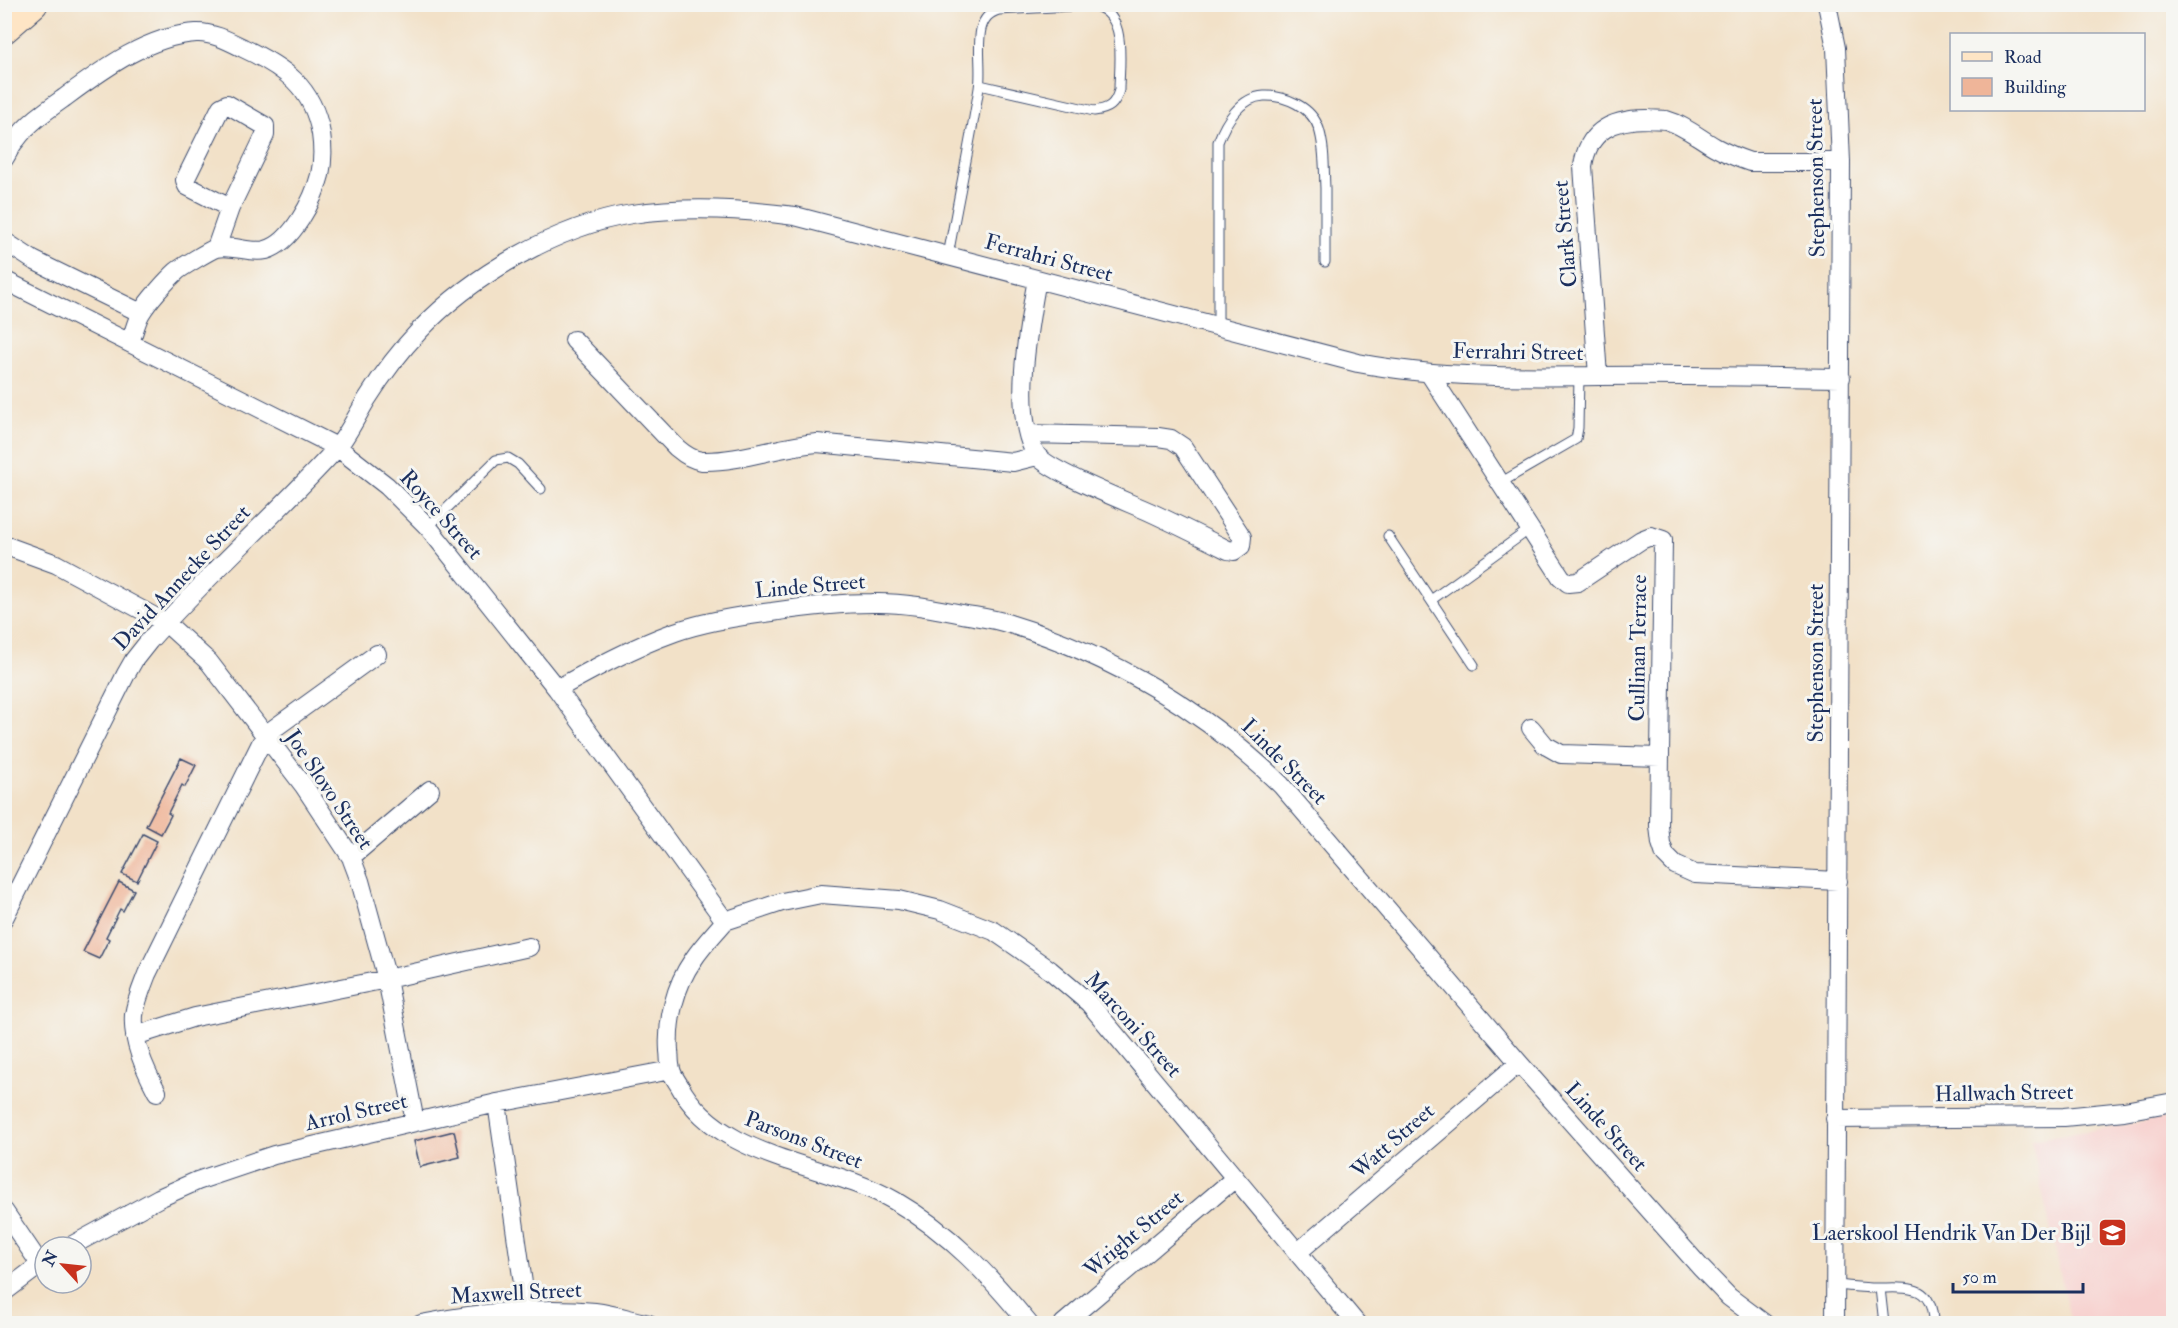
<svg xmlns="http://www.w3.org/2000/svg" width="2178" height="1328" viewBox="0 0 2178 1328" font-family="'IM FELL Double Pica',serif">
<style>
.built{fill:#f7d0ce}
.building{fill:#efb599}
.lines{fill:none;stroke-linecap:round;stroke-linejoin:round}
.lane-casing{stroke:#3b4a6e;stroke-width:11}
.street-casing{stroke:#3b4a6e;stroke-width:20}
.secondary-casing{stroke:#3b4a6e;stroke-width:29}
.lane{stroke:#fff;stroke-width:9}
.street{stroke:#fff;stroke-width:18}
.secondary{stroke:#fee5c5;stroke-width:27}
.labels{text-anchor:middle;stroke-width:6;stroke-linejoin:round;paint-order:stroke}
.street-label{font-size:22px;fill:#1b2f5e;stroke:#f6f6f2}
.poi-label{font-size:22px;fill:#1b2f5e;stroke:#f6f6f2;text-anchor:end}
</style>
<rect width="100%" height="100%" fill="#f6f6f2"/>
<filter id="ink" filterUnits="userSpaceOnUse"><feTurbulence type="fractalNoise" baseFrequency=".0167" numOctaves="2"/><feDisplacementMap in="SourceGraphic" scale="12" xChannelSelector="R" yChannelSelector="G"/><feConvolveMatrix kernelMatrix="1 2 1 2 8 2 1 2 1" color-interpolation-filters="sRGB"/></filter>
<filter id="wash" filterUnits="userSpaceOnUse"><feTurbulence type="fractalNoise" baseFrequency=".008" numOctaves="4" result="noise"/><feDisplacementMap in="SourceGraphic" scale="24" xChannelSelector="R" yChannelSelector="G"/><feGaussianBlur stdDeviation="1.35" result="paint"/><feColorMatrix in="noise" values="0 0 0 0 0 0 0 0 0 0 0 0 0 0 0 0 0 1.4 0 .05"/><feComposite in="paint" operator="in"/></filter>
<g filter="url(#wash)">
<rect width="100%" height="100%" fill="#f2e1c8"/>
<path class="built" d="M2173,1117V1323H2071L2031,1140Z"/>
<g id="blocks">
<path class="building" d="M181,758L196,765L185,787L182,785L168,813L171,815L161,834L146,826Z
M143,834L157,841L137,881L122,874Z
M119,882L134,890L123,911L120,909L106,937L109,939L99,959L83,952Z
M454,1131L460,1157L420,1167L414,1141Z"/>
</g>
</g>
<g filter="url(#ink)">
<use href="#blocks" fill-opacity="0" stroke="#3b4a6e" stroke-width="1.5"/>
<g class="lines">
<defs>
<path id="lane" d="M948,256C958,200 970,144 979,88C982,69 977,48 981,29C984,18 989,13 999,10L1090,5C1129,10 1119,62 1119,90C1115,105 1109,109 1094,111L980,85
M1218,326V142C1225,123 1240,97 1264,96C1285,95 1312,107 1319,129C1325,148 1324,169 1325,188C1325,213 1325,238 1325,262
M1500,483L1576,439L1578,428L1579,376
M428,527L496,460L508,458L518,464L541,489
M1388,536L1474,665
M1431,600L1530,529
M1835,1285C1849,1286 1863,1288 1877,1288C1908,1288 1933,1283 1933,1324
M1880,1288L1884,1324"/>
<path id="street" d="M1827,4L1836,48L1841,162L1835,1324
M4,159C8,153 11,145 16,140C28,123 47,110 64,98C102,70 147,36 196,33C212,32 229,41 243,48C284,67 313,87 321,134C323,148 323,162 320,175C314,199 292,243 266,250C250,254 232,244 216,248C210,250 182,267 177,271C167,280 148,301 141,313C136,321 134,333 130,342
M4,241L33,260L141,313
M216,248L230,208L265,135V126L227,104L221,107L185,180L187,186L230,208
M4,280L337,447L387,486L428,527L557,689L725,921
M574,340L677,448C684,454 692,460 702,461C740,462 779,446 817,443L1013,462L1037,456
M1429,373L1561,577L1568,583L1578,582L1641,540L1651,536L1663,540L1659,826L1661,843L1665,855L1675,865L1695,874L1838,881
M1598,376L1583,166C1588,130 1614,119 1647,119C1653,120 1660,119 1666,120C1684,125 1699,138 1715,147C1726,153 1738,158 1750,162H1841
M1028,434L1158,437L1171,439L1183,447L1242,537L1241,546L1234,551L1228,550C1202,537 1176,524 1150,512C1128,502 1047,471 1036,454C1011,415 1029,323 1037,279
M4,545L56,564L166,623L209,662L304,786L351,857L360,881L387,979L415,1122
M557,689C595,668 633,647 675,632C706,621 739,616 772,612C805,607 839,603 872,603C902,602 932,608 962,614C978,617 995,619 1010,624C1112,655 1205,711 1281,785L1519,1063L1701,1268L1729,1297L1765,1324
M1531,728L1545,745L1561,754L1660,757
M351,857L430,790
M4,918L126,674L134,660L149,641C208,574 276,515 336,449C348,435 357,415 367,399C382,375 400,351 420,330C471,276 557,226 632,214C686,206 741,209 795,216L1358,363C1438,378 1517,377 1599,376C1679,375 1760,377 1841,378
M725,921L782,902L821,894L899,900L940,910L994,931L1050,970L1089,1003L1357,1324
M725,921C714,934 702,946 693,960C675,986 667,1020 669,1051C670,1057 669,1063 671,1069C672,1075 676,1080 679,1085C719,1161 827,1162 895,1201C950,1233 989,1275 1029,1324
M135,1036L195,1017L387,979L529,947
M157,1092C145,1069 132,1042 134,1015C136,1001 142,987 147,974L265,735L377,654
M497,1103L527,1311
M1835,1119L2064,1117L2124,1111L2174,1102
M4,1211L40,1264
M69,1247L159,1198L197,1181L274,1155L497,1103L671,1070
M1297,1253L1519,1063
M4,1292L45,1261
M421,1324C478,1313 537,1306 595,1312C613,1314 631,1320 649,1324
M1063,1324L1234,1179"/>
<path id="secondary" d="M4,30L34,4"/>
</defs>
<use href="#lane" class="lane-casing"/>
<use href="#street" class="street-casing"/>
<use href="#secondary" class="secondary-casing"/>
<use href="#lane" class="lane"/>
<use href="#street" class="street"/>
<use href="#secondary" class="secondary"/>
</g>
</g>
<defs>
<symbol id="school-square" viewBox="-11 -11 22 22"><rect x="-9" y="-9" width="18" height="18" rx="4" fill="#c8321e" stroke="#f6f6f2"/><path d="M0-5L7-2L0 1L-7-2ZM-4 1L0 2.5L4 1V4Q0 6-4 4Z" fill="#fff"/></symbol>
</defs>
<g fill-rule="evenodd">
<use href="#school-square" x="2096" y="1216" width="33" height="33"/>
</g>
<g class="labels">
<g class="street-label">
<text transform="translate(1815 178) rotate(-91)" y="8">Stephenson Street</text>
<text transform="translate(1564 234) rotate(-95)" y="8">Clark Street</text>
<text transform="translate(1049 257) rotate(15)" y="8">Ferrahri Street</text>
<text transform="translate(1518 351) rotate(1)" y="8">Ferrahri Street</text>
<text transform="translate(442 514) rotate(48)" y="8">Royce Street</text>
<text transform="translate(181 577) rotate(-47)" y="8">David Annecke Street</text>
<text transform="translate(810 585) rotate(-5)" y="8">Linde Street</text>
<text transform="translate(1637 648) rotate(-89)" y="8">Cullinan Terrace</text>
<text transform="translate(1815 663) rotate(-90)" y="8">Stephenson Street</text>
<text transform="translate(1285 761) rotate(45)" y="8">Linde Street</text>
<text transform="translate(330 789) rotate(56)" y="8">Joe Slovo Street</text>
<text transform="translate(1134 1024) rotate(48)" y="8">Marconi Street</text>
<text transform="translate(2004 1092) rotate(-1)" y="8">Hallwach Street</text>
<text transform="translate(356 1111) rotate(-13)" y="8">Arrol Street</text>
<text transform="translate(1607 1126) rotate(48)" y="8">Linde Street</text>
<text transform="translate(804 1139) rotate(21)" y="8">Parsons Street</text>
<text transform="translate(1392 1140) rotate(-41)" y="8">Watt Street</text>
<text transform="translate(1133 1233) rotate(-40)" y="8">Wright Street</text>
<text transform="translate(516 1292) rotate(-3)" y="8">Maxwell Street</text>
</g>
<g class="poi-label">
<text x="2091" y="1240">Laerskool Hendrik Van Der Bijl</text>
</g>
</g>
<rect width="2178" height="1328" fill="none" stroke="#f6f6f2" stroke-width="24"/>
<rect x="1950" y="33" width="195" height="78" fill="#f6f6f2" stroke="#9ea6b7" stroke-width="1.5"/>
<rect x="1962" y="52" width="30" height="9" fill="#fee5c5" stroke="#9ea6b7" stroke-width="1.5"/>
<text x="2004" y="63" font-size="18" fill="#1b2f5e">Road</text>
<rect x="1962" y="78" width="30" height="18" fill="#efb599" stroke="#9ea6b7" stroke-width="1.5"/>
<text x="2004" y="93" font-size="18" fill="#1b2f5e">Building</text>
<g transform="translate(63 1265) rotate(297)"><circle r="28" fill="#f6f6f2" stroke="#9ea6b7" stroke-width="1.5"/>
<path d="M0-4.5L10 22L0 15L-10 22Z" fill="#c8321e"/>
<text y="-9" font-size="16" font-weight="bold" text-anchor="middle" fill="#1b2f5e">N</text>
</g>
<path d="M1953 1283v9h130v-9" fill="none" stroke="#1b2f5e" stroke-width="3"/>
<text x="1962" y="1283" font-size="18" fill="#1b2f5e" stroke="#f6f6f2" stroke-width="4.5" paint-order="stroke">50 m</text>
</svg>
